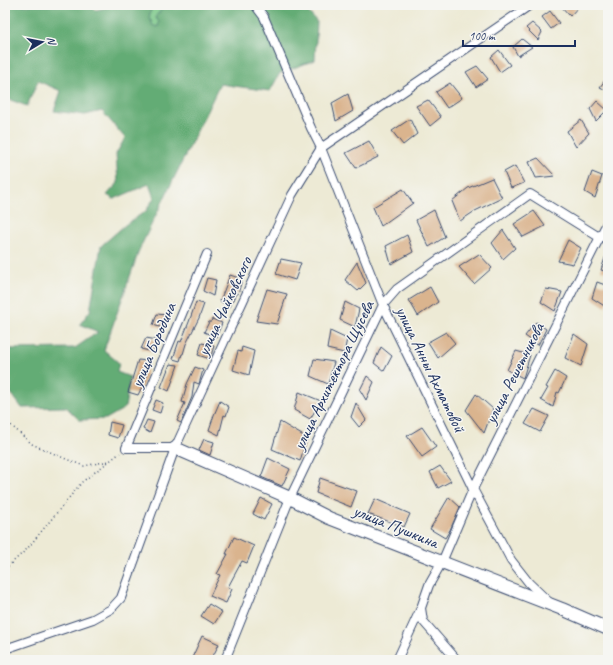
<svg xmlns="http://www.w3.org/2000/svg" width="613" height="665" viewBox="0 0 613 665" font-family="Caveat,sans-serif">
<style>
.green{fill:#7ac887;stroke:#4a7c72}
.forest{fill:#63ac74;stroke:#3f6e69}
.building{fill:#dab48e}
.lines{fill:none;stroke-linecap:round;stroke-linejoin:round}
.street-casing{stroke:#3a4b70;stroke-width:10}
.secondary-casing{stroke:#3a4b70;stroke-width:14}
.path{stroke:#3a4b70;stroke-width:1.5;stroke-dasharray:1 3;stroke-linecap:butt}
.street{stroke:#fff;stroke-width:8}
.secondary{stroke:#fff;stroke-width:12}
.labels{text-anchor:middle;stroke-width:3;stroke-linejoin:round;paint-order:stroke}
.street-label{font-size:17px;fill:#1b2f5e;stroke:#f6f6f2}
</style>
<rect width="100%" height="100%" fill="#f6f6f2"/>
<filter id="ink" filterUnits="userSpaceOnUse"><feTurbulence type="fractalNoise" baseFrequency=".025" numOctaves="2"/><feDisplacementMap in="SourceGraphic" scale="8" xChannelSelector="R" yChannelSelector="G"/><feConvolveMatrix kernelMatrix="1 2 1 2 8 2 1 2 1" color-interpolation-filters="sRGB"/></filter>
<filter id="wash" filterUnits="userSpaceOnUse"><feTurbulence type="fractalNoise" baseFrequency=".012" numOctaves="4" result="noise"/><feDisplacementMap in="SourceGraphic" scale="16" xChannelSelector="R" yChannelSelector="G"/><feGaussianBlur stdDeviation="0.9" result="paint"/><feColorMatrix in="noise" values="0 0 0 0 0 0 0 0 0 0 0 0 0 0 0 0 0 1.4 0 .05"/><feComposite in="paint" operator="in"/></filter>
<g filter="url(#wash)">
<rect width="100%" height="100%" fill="#edead5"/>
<path class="green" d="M146,5H159L162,9L158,27L152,26L149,18L151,9Z"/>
<path class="forest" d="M5,5H94L92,8L96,10L108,7V5H146L151,9L149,18L152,22V25L158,27L159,22L155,17L162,9L159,5H302L317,22L315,60L280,73L270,91L220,84L140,248L104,350L119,363L117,372L130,377L125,408L106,419L79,420L66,407L22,408L5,385V349L75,348L98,332L80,324L90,311L101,246L125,225L146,211L154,198L149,184L114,199L107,195L118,183L116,154L125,138L102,111L85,115L54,111L61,91L38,81L27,106L5,98Z"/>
<g id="blocks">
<path class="building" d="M560,5H580L570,16Z
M550,11L559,23L551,29L542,17Z
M532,23L542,32L538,40L526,28Z
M522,39L532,47L518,56L513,47Z
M499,50L510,65L500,72L491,57Z
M477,66L488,79L476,87L466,72Z
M608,76V91L600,87Z
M450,83L462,98L447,108L436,92Z
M348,94L353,111L336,121L332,103Z
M428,100L441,117L430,126L416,106Z
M597,101L607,110L596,121L590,109Z
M410,119L417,134L403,145L392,131Z
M581,120L589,133L576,147L567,131Z
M369,141L378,157L356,168L346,153Z
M538,158L555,176L536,178L529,162Z
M515,166L524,183L511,188L504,172Z
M592,172L602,176L595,198L585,192Z
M492,178L502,198L475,211L460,221L452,201L468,188Z
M403,189L413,203L381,226L373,207Z
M434,210L445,237L429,247L416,220Z
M534,211L545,226L523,237L514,224Z
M503,230L515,248L503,259L492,243Z
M407,235L413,252L391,264L386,246Z
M568,240L581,248L573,264L558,261Z
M607,252H608V272L601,270Z
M479,254L492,268L474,284L459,267Z
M281,259L301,263L295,280L276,274Z
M357,262L366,283L358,291L345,280Z
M230,275L242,279L238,294L236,293L230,307L220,301Z
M207,278L216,280L213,296L203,291Z
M597,282L608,286V302L606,307L592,298Z
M430,287L438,302L418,316L409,300Z
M267,289L287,294L277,324L256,321Z
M546,289L562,292L555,311L541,302Z
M196,302L204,304L199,318L186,344L183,354H182L180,361L173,359L179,341L181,342L189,322Z
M345,302L359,309L355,327L340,320Z
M157,314L166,315L163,328L153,325Z
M212,319L222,323L216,337L204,332L209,322H211Z
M536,322L546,329L538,345L525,336Z
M330,331L347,339L344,353L327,349Z
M446,332L455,343L438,358L428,342Z
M574,334L588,344L581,366L565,358Z
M146,338L157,340L153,352L141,349Z
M202,343L214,346L210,359L198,355Z
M242,347L254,351L249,375L233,370L238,351L241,352Z
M381,347L392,356L384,371L374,363Z
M516,351L530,355L523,378L507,370Z
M314,359L334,362L328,384L310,376Z
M138,360L148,361L145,381L138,395L128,392Z
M170,364L178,365L169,391L161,387Z
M195,367L203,370L199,384L194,382L192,397L181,423L177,421L185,403L182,402L187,384Z
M555,371L566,378L559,393L557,392L553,407L541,400L548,388L546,387Z
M367,376L374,382L366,400L360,390Z
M299,392L321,401L310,419L294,410Z
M476,394L493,409L484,433L466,410Z
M156,400L163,403L160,413L152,410Z
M220,401L229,407L226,416L224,415L219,435L209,430L214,415Z
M356,403L366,420L359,427L351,417Z
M534,409L549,416L540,432L525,424Z
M147,420L154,422L150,433L143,429Z
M110,422L122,425L118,438L108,435Z
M280,422L307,438L300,461L272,449Z
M422,427L436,447L422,457L407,436Z
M204,439L214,442L210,455L199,450Z
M268,458L290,469L282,486L261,477Z
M440,466L451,481L438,488L430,472Z
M320,478L357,491L351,507L316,493Z
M449,497L460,507L450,530L445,538L430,529Z
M261,498L272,504L264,520L253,514Z
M375,499L410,514L404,527L368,514Z
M234,537L254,546L247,563L242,561L228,587L232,589L226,603L210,596L220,575L217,574L228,554H226Z
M209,604L222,612L214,624L201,616Z
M202,636L219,644L211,660H191Z"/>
</g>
</g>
<g filter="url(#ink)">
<use href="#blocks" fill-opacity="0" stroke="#3a4b70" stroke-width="1"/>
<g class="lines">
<defs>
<path id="street" d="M255,5L264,17L311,128L321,148L383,305L473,489L511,560L529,583L549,602
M175,448H126L207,254
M5,649L93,619L111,609L121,598L175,448L292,195L321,148L530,5
M225,660L290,498L383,305L397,289L530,194L599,237
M397,660L421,608
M457,660L423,621L421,608L429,585L442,562L473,489L608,221"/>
<path id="secondary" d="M175,448L290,498L329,518L562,609L608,629"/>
</defs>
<use href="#street" class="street-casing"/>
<use href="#secondary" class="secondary-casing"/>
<path class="path" d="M5,420L32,444L66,459L84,466L109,461
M5,569L27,549L82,482L120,453"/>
<use href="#street" class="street"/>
<use href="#secondary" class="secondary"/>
</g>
</g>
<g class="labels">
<g class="street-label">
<text transform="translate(224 306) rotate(-65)" y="6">улица Чайковского</text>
<text transform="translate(153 345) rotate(-67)" y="6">улица Бородина</text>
<text transform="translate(431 369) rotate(64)" y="6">улица Анны Ахматовой</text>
<text transform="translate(514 373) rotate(-63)" y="6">улица Решетникова</text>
<text transform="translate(333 375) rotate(-64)" y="6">улица Архитектора Щусева</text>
<text transform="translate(396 526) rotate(22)" y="6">улица Пушкина</text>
</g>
</g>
<rect width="613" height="665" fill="none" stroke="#f6f6f2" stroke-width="20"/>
<g transform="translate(42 42) rotate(80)" stroke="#f6f6f2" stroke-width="3" paint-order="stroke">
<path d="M0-3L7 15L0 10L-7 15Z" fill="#1b2f5e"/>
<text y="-6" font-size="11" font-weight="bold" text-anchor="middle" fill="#1b2f5e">N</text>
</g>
<path d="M463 40v6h112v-6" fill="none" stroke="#1b2f5e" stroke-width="2"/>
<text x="469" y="40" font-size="12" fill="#1b2f5e" stroke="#f6f6f2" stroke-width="3" paint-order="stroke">100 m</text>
</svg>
